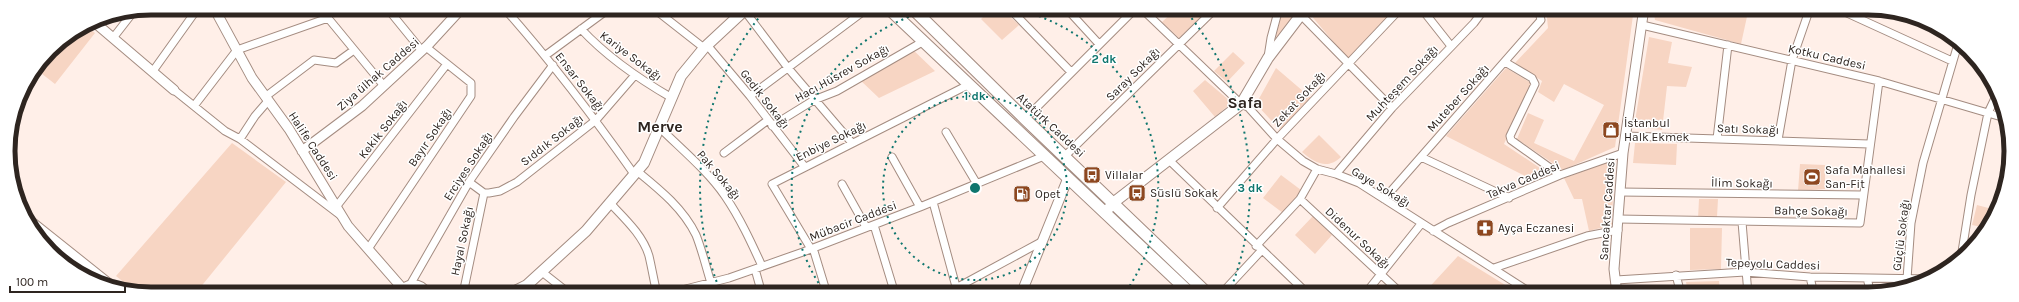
<svg xmlns="http://www.w3.org/2000/svg" width="2019" height="302" viewBox="0 0 2019 302" font-family="Karla,sans-serif">
<style>
.green{fill:#f7d5c3}
.lines{fill:none;stroke-linecap:round;stroke-linejoin:round}
.minor-casing{stroke:#a48c81;stroke-width:9}
.tertiary-casing{stroke:#a48c81;stroke-width:11}
.secondary-casing{stroke:#a48c81;stroke-width:12}
.primary-casing{stroke:#a48c81;stroke-width:13}
.minor{stroke:#fff;stroke-width:7}
.tertiary{stroke:#fff;stroke-width:9}
.secondary{stroke:#fff;stroke-width:10}
.primary{stroke:#fff;stroke-width:11}
.ring{fill:none;stroke:#0f766e;stroke-width:2;stroke-dasharray:2 4}
.labels{text-anchor:middle;stroke-width:3;stroke-linejoin:round;paint-order:stroke}
.street-label{font-size:12px;fill:#2e2520;stroke:#fff}
.poi-label{font-size:12px;fill:#2e2520;stroke:#fff;text-anchor:start}
.district-label{font-size:16px;font-weight:bold;fill:#2e2520;stroke:#fff}
.rim{fill:none;stroke:#2e2520;stroke-width:5}
.centre{fill:#0f766e;stroke:#fff;stroke-width:2}
.ring-label{font-size:12px;text-anchor:middle;font-weight:bold;fill:#0f766e;stroke:#fff;stroke-width:3;stroke-linejoin:round;paint-order:stroke}
</style>
<rect width="100%" height="100%" fill="#ffefe8"/>
<path class="green" d="M992,8H1000L1019,25L1002,40L981,19Z
M1177,8H1193L1202,17L1179,38L1162,22Z
M1314,8H1396L1348,59L1309,13Z
M1546,8H1634L1615,147L1563,170L1517,139L1528,113L1544,120L1534,143L1574,161L1604,105L1564,84L1554,102L1538,92L1542,81L1515,63L1548,28Z
M1653,8H1741L1748,12L1741,44L1655,20Z
M1282,10L1295,16L1279,38H1277L1276,36Z
M86,26L95,33L55,84L37,70L50,50Z
M1649,37L1672,42L1668,63L1692,67L1686,87L1667,86L1662,130L1634,127Z
M909,46L935,71L879,98L859,79Z
M1233,52L1245,63L1227,82L1214,71Z
M1276,68L1311,98L1281,131L1256,104Z
M1506,68L1531,83L1504,144L1549,174L1531,179L1446,136Z
M1205,80L1229,100L1230,104L1215,117L1193,91Z
M1319,135L1341,157C1327,170 1315,163 1302,152Z
M232,143L286,182L195,294H141L136,292L116,276Z
M1635,143L1677,144L1676,165L1633,163Z
M1614,160L1612,225L1589,231L1582,199H1574L1564,178Z
M1800,164L1825,165V189L1798,191Z
M1281,175L1301,190L1293,203L1283,213L1263,198Z
M1699,199H1718L1717,217L1698,219Z
M1977,205L1996,210L1994,217L1986,228L1972,225Z
M1313,216L1332,235L1315,254L1295,235Z
M1690,228H1722L1721,269L1690,270Z
M1458,256L1520,294H1423Z
M1719,281L1720,294H1688L1686,282Z
M1924,283L1893,290L1892,286Z"/>
<g class="lines">
<defs>
<path id="minor" d="M387,8L422,51
M504,8C551,61 593,116 634,174
M653,8L704,48
M1009,8L1071,72
M1066,8L1099,44
M1141,8L1241,104L1248,107L1277,139L1303,161L1317,169L1336,174L1359,183L1533,294
M1421,8L1451,46
M1836,8L1952,61
M744,10L788,68L852,143
M1300,14L1392,108
M1642,25L1879,81L2005,118
M581,29C607,57 639,79 672,98
M113,38L134,11
M707,45L750,96L804,166
M546,55L610,8
M1268,57L1271,38L1279,8
M1505,62L1532,78L1535,84L1510,136L1511,140L1560,175
M153,71L198,8
M174,90L225,131L240,139L340,215
M750,96L868,8
M265,97L314,60L336,63L354,50
M194,106L237,50L328,18L384,86
M1025,119L1136,8
M772,126L814,100L837,91L924,41
M659,127C681,149 707,170 725,196C740,218 751,242 762,266
M946,132L977,184
M1625,136L1869,144
M240,139L255,116L268,101
M1717,139L1728,45
M1778,140L1792,60L1810,8
M724,153L768,120
M1065,156L1216,8
M892,157L920,207
M1421,157L1509,198
M1170,161L1308,294
M637,171C659,189 683,208 696,235C702,250 706,267 711,283
M1336,174L1392,108L1474,23L1485,8
M469,182L484,193H489L500,191L517,182L596,120L635,75
M842,184L866,227
M1620,192L1862,195
M1300,199L1402,294
M1384,199L1541,20L1538,8
M933,202L958,294
M610,203C624,218 643,235 649,256C652,269 654,281 657,294
M336,207L447,64
M1217,208L1277,139L1401,8
M1618,219L1860,223L1879,81
M1742,222L1748,294
M874,225L895,294
M1433,231L1448,223L1560,175L1623,153
M1256,246L1300,199L1317,169
M813,248L827,294
M368,249L471,96V83L426,47
M811,249L772,184L968,85
M1961,258L1971,195L1988,113L1997,94
M1494,268L1587,236L1618,230
M755,269L762,294
M542,272L570,294
M1676,275L1681,294
M1810,277L1814,294
M1867,278L1871,294
M1907,279L1911,223L1923,163L1958,44
M1616,280L1745,272L1810,277L1930,279
M410,285L469,182L514,117L553,65
M956,288L1041,242
M463,294L484,193
M666,294L729,278L803,252L920,207L1044,156
M1221,294L1261,251
M1365,294L1421,224"/>
<path id="tertiary" d="M214,8L252,78L289,129L348,226L403,289
M93,21L174,90
M302,151L362,106L428,45L462,8
M28,219L112,286
M1021,294L1068,178
M1603,294L1616,290
M1617,294L1614,269L1623,153L1644,8"/>
<path id="secondary" d="M1105,213L1113,203L1241,104L1268,58L1306,8
M399,294C406,283 420,282 427,294
M509,294L527,285L586,231L644,163L681,76L704,48L747,8"/>
<path id="primary" d="M888,8L1191,294
M912,8L1025,119L1208,294"/>
</defs>
<use href="#minor" class="minor-casing"/>
<use href="#tertiary" class="tertiary-casing"/>
<use href="#secondary" class="secondary-casing"/>
<use href="#primary" class="primary-casing"/>
<use href="#minor" class="minor"/>
<use href="#tertiary" class="tertiary"/>
<use href="#secondary" class="secondary"/>
<use href="#primary" class="primary"/>
</g>
<g class="ring">
<circle cx="975" cy="188" r="92"/>
<path d="M825 293A183 183 0 0 1 940 8M1010 8A183 183 0 0 1 1125 293"/>
<path d="M721 293A275 275 0 0 1 766 9M1184 9A275 275 0 0 1 1229 293"/>
</g>
<defs>
<symbol id="shop-square" viewBox="-11 -11 22 22"><rect x="-9" y="-9" width="18" height="18" rx="4" fill="#8d471f" stroke="#fff"/><path d="M-5-2.5h2.3a2.7 3.5 0 0 1 5.4 0H5L5.5 6h-11ZM-1.5-2.5h3a1.5 2.3 0 0 0-3 0Z" fill="#fff"/></symbol>
<symbol id="bus-square" viewBox="-11 -11 22 22"><rect x="-9" y="-9" width="18" height="18" rx="4" fill="#8d471f" stroke="#fff"/><path d="M-5-6H5V4H4V6H2V4H-2V6H-4V4H-5ZM-3.5-4V0h7V-4ZM-3.5 1.2v1.5H-2V1.2ZM2 1.2v1.5H3.5V1.2Z" fill="#fff"/></symbol>
<symbol id="stadium-square" viewBox="-11 -11 22 22"><rect x="-9" y="-9" width="18" height="18" rx="4" fill="#8d471f" stroke="#fff"/><path d="M0-5a6.5 5 0 1 0 0 10a6.5 5 0 1 0 0-10ZM-3.5-1.8h7v3.6h-7Z" fill="#fff"/></symbol>
<symbol id="fuel-square" viewBox="-11 -11 22 22"><rect x="-9" y="-9" width="18" height="18" rx="4" fill="#8d471f" stroke="#fff"/><path d="M-5.5-6h7V0h2V4h1.3V-2.5L3-4.5l.8-.8L6-3V5H2.5V1h-1V6h-7ZM-4.2-4.7v3.2H.2V-4.7Z" fill="#fff"/></symbol>
<symbol id="pharmacy-square" viewBox="-11 -11 22 22"><rect x="-9" y="-9" width="18" height="18" rx="4" fill="#8d471f" stroke="#fff"/><path d="M-2-6h4v4h4v4h-4v4h-4v-4h-4v-4h4Z" fill="#fff"/></symbol>
</defs>
<g fill-rule="evenodd">
<use href="#shop-square" x="1601" y="120" width="20" height="20"/>
<use href="#bus-square" x="1082" y="165" width="20" height="20"/>
<use href="#stadium-square" x="1802" y="167" width="20" height="20"/>
<use href="#bus-square" x="1127" y="183" width="20" height="20"/>
<use href="#fuel-square" x="1012" y="184" width="20" height="20"/>
<use href="#pharmacy-square" x="1475" y="218" width="20" height="20"/>
</g>
<g class="labels">
<g class="street-label">
<text transform="translate(631 56) rotate(37)" y="4">Kariye Sokağı</text>
<text transform="translate(1827 57) rotate(13)" y="4">Kotku Caddesi</text>
<text transform="translate(842 73) rotate(-29)" y="4">Hacı Hüsrev Sokağı</text>
<text transform="translate(378 74) rotate(-41)" y="4">Ziya ülhak Caddesi</text>
<text transform="translate(1133 74) rotate(-45)" y="4">Saray Sokağı</text>
<text transform="translate(580 82) rotate(52)" y="4">Ensar Sokağı</text>
<text transform="translate(1402 83) rotate(-47)" y="4">Muhteşem Sokağı</text>
<text transform="translate(1458 98) rotate(-48)" y="4">Muteber Sokağı</text>
<text transform="translate(765 99) rotate(52)" y="4">Gedik Sokağı</text>
<text transform="translate(1299 99) rotate(-47)" y="4">Zekat Sokağı</text>
<text transform="translate(1051 125) rotate(43)" y="4">Atatürk Caddesi</text>
<text transform="translate(383 129) rotate(-52)" y="4">Kekik Sokağı</text>
<text transform="translate(1748 129) rotate(2)" y="4">Satı Sokağı</text>
<text transform="translate(430 137) rotate(-56)" y="4">Bayır Sokağı</text>
<text transform="translate(552 140) rotate(-38)" y="4">Sıddık Sokağı</text>
<text transform="translate(831 141) rotate(-26)" y="4">Enbiye Sokağı</text>
<text transform="translate(313 146) rotate(57)" y="4">Halife Caddesi</text>
<text transform="translate(468 166) rotate(-57)" y="4">Erciyes Sokağı</text>
<text transform="translate(719 175) rotate(50)" y="4">Pak Sokağı</text>
<text transform="translate(1523 180) rotate(-23)" y="4">Takva Caddesi</text>
<text transform="translate(1742 183) rotate(1)" y="4">İlim Sokağı</text>
<text transform="translate(1381 187) rotate(31)" y="4">Gaye Sokağı</text>
<text transform="translate(1607 209) rotate(-86)" y="4">Sancaktar Caddesi</text>
<text transform="translate(1811 211) rotate(1)" y="4">Bahçe Sokağı</text>
<text transform="translate(853 221) rotate(-21)" y="4">Mübacir Caddesi</text>
<text transform="translate(1901 235) rotate(-83)" y="4">Güçlü Sokağı</text>
<text transform="translate(1358 238) rotate(43)" y="4">Didenur Sokağı</text>
<text transform="translate(462 241) rotate(-78)" y="4">Hayal Sokağı</text>
<text transform="translate(1773 264) rotate(2)" y="4">Tepeyolu Caddesi</text>
</g>
<g class="poi-label">
<text x="1624" y="127">İstanbul<tspan x="1624" dy="14">Halk Ekmek</tspan></text>
<text x="1825" y="174">Safa Mahallesi<tspan x="1825" dy="14">San-Fit</tspan></text>
<text x="1105" y="179">Villalar</text>
<text x="1150" y="197">Süslü Sokak</text>
<text x="1035" y="198">Opet</text>
<text x="1498" y="232">Ayça Eczanesi</text>
</g>
<g class="district-label">
<text x="1245" y="108">Safa</text>
<text x="660" y="132">Merve</text>
</g>
</g>
<path d="M0 0H2019V302H0ZM151 15H1868A136 136 0 0 1 2004 151V151A136 136 0 0 1 1868 287H151A136 136 0 0 1 15 151V151A136 136 0 0 1 151 15Z" fill="#fff" fill-rule="evenodd"/>
<path class="rim" d="M151 15H1868A136 136 0 0 1 2004 151V151A136 136 0 0 1 1868 287H151A136 136 0 0 1 15 151V151A136 136 0 0 1 151 15Z"/>
<circle cx="975" cy="188" r="6" class="centre"/>
<g class="ring-label">
<text x="1104" y="63">2 dk</text>
<text x="975" y="100">1 dk</text>
<text x="1250" y="192">3 dk</text>
</g>
<path d="M10 286v6h115v-6" fill="none" stroke="#2e2520" stroke-width="2"/>
<text x="16" y="286" font-size="12" fill="#2e2520" stroke="#ffffff" stroke-width="3" paint-order="stroke">100 m</text>
</svg>
